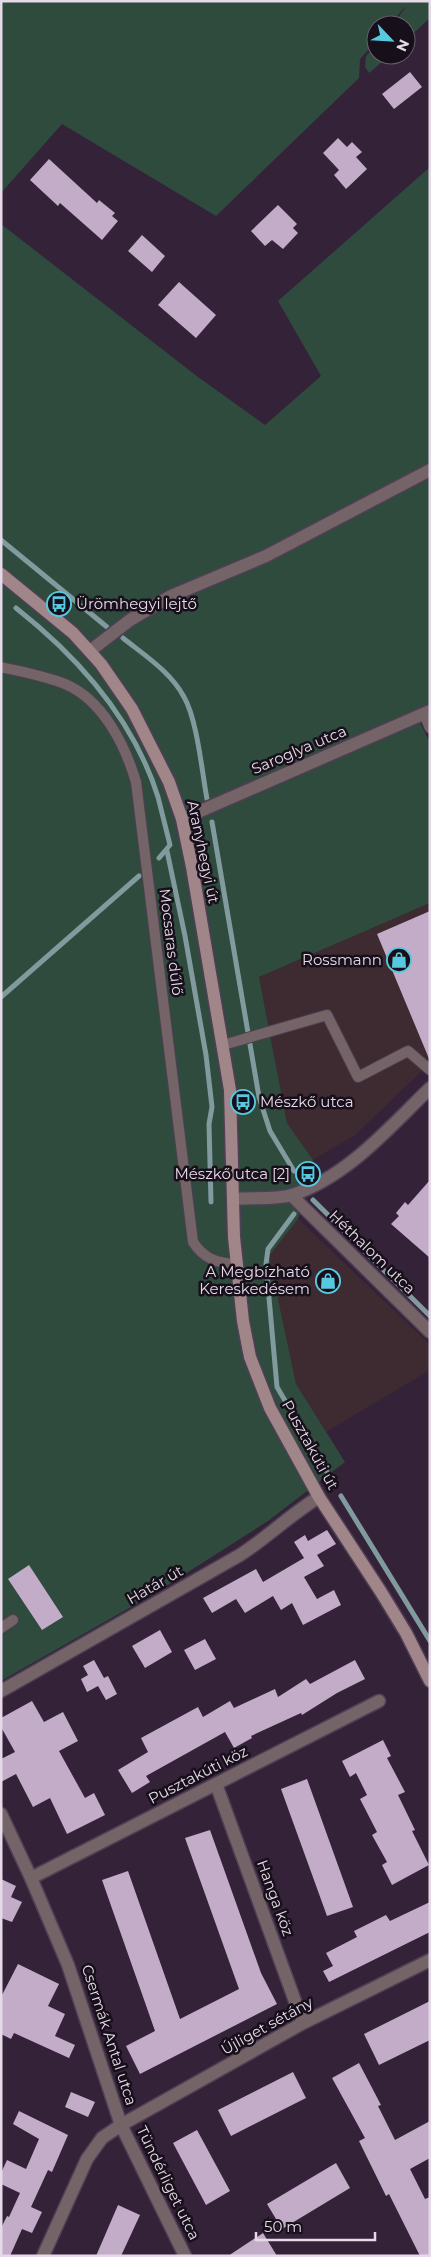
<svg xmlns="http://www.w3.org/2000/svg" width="431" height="2257" viewBox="0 0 431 2257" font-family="Montserrat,sans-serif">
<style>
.commercial{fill:#3e2b31}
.green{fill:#2e4b3d}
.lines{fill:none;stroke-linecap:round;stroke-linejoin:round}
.stream{stroke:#809a9e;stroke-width:5}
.building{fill:#c2acc8}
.lane-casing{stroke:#503f55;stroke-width:12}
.street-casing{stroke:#503f55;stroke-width:15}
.secondary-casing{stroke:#503f55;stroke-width:15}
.lane{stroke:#756467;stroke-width:10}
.street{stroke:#756467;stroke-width:12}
.secondary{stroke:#a08589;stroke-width:12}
.labels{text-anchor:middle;stroke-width:5;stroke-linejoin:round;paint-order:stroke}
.poi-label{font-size:15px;fill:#e6dae9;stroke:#170f19;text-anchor:end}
.street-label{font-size:15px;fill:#e6dae9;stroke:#170f19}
</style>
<rect width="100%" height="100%" fill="#342239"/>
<path class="commercial" d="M430,903V1063L355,1135L313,1160L287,1123L259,977Z
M298,1219L430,1345V1370L326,1432L296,1384L269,1256Z"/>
<path class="green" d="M1,1H430V18L406,40V25H393L407,5L389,25H376V41L360,59L359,78L216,216L62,124L1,193Z
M376,46V55H390L369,73L365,67L366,56Z
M430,167V704L415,712L430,743V903L259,977L287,1123L313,1160L298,1219L269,1256L296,1384L345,1462L268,1521L152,1595L1,1681V224L198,377L265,425L321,376L278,301Z"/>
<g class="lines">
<path class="stream" d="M1,540L107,627
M16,608C78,657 134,720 158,797C162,813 166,829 170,845L159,858
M123,638C144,655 171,672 184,697C197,719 202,772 207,799
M212,822L259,1097L270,1131L294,1171
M167,851L185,936L206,1055L212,1107L209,1124L211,1202
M1,997L139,876
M313,1200L430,1316
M294,1214L268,1249L266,1264L277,1387L327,1472
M341,1496L430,1641"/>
</g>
<path class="building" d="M410,72L422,87L394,109L382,94Z
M338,138L347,147L352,142L362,152L356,157L367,169L346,189L334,175L339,170L323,153Z
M49,159L97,203L99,200L115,213L112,216L118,221L102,240L60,203L58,206L30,180Z
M278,205L297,224L293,228L298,233L283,249L272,240L265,246L251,231Z
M142,235L165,256L152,272L128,251Z
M179,282L216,315L196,338L158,305Z
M430,911V1061L377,934Z
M430,1180V1258L391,1224L399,1216L396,1213L405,1202L408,1205Z
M327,1530L336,1544L317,1555L324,1566L304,1577L317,1599L334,1590L341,1605L303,1625L292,1603L281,1610L273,1596L245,1613L236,1599L212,1613L203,1598L256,1569L263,1582L304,1558L294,1542L305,1535L308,1541Z
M29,1565L63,1617L42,1630L8,1579Z
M160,1630L172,1652L145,1668L132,1646Z
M205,1639L216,1659L195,1670L184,1650Z
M94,1660L104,1678L108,1676L117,1694L106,1700L98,1686L87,1692L81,1679L88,1675L83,1666Z
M355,1660L365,1679L337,1693L302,1715L301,1713L251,1736L252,1738L234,1748L225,1732L146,1776L150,1782L132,1793L118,1770L148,1752L141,1738L198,1707L203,1717L230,1701L234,1708L275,1689L278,1697L306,1679L310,1684Z
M32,1701L44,1722L63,1712L78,1741L59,1751L85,1798L94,1793L105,1815L67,1834L50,1798L33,1807L16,1774L1,1782V1759L15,1752L1,1727V1718Z
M383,1740L391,1756L387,1758L405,1792L398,1795L415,1830L412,1831L429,1865L392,1885L382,1865L387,1862L372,1835L377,1832L360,1799L367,1795L356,1773L350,1777L342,1761Z
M307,1779L353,1907L327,1916L281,1789Z
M210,1830L261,1973L277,2004L140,2074L126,2046L155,2031L102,1880L128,1871L180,2019L239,1989L185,1838Z
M1,1879L16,1886L11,1897L22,1902L12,1922L1,1918Z
M430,1902V1932L329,1982L323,1971L333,1966L326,1953L357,1937L354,1931L386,1915L390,1921Z
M18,1964L59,1984L48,2006L65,2014L55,2036L75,2045L69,2058L14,2033L11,2039L1,2034V1997Z
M430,2001V2040L379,2065L364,2034Z
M359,2063L381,2105L378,2106L395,2140L430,2121V2158L410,2169L425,2199L430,2197V2256H420L389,2194L386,2196L359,2141L365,2138L332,2078Z
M293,2072L306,2098L231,2136L218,2110Z
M71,2092L95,2102L88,2117L65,2107Z
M19,2111L68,2135L52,2172L48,2170L31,2207L42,2212L32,2233L22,2229L10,2256H1V2228L7,2216L9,2217L20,2193L1,2184V2173L7,2160L26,2169L39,2139L13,2124Z
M197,2130L230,2191L206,2205L173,2143Z
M336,2163L350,2188L282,2229L267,2204Z
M118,2205L140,2215L121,2256H96Z
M263,2233L277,2256H228Z"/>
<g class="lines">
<defs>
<path id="lane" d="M1,667C22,672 45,676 65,684C103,700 125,745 136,782L193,1242C204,1259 217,1263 237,1264
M424,714L430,728
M223,1045L327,1015L358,1077L408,1051L430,1070
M1,1628L13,1620"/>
<path id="street" d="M90,651L130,620L171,596L266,556L430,470
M182,819L430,711
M291,1195L430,1332
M234,1199C253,1197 274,1200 292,1195C348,1176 389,1128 430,1088
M1,1691L240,1555C268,1537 291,1514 319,1497
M216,1784L303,2023
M1,1814L31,1878L68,1965L121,2125L185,2256
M31,1878L379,1701
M43,2256L87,2159L102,2138L121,2125L303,2023L430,1960"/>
<path id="secondary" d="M1,574L73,633L101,664L132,709L169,782L182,819L192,867L230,1090L234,1237L243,1321L250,1357L270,1408L319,1497L381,1592L406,1633L430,1681"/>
</defs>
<use href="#lane" class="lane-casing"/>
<use href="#street" class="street-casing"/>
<use href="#secondary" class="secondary-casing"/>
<use href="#lane" class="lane"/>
<use href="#street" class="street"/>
<use href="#secondary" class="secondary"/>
</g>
<defs>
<symbol id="bus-ring" viewBox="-11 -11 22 22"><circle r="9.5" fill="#170f19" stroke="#56c9e0" stroke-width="1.5"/><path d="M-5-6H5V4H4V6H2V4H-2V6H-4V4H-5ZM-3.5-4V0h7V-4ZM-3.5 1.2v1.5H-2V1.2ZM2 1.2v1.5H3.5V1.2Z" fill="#56c9e0"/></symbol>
<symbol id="shop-ring" viewBox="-11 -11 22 22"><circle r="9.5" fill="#170f19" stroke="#56c9e0" stroke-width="1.5"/><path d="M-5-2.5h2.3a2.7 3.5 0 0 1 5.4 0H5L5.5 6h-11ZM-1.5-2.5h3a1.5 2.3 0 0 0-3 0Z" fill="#56c9e0"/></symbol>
</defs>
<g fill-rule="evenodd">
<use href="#bus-ring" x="45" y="590" width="28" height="28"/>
<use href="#shop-ring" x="385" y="946" width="28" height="28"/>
<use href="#bus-ring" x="229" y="1088" width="28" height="28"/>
<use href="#bus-ring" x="294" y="1160" width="28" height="28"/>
<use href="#shop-ring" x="314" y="1267" width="28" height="28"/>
</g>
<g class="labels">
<g class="poi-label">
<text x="76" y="609" text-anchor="start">Ürömhegyi lejtő</text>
<text x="382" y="965">Rossmann</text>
<text x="260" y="1107" text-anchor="start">Mészkő utca</text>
<text x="290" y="1179">Mészkő utca [2]</text>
<text x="310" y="1277">A Megbízható<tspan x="310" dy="17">Kereskedésem</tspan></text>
</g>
<g class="street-label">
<text transform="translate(299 750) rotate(-23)" y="5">Saroglya utca</text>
<text transform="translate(203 852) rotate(78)" y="5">Aranyhegyi út</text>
<text transform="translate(171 942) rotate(83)" y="5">Mocsaras dűlő</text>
<text transform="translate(372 1252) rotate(44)" y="5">Héthalom utca</text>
<text transform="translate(310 1445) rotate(61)" y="5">Pusztakúti út</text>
<text transform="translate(155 1585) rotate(-30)" y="5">Határ út</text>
<text transform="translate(198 1775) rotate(-27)" y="5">Pusztakúti köz</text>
<text transform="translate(275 1898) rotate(70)" y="5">Hanga köz</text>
<text transform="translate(267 2026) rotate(-29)" y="5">Újliget sétány</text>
<text transform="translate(109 2035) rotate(72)" y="5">Csermák Antal utca</text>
<text transform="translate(168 2183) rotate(64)" y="5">Tündérliget utca</text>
</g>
</g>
<rect width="431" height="2257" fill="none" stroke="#e6dae9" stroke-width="5"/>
<g transform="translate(391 40) rotate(115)"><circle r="24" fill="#170f19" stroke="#6a606c"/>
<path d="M0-4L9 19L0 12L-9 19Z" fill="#56c9e0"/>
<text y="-8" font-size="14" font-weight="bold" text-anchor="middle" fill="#e6dae9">N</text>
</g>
<path d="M256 2232v8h119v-8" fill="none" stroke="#e6dae9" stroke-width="2.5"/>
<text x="264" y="2232" font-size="15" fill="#e6dae9" stroke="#170f19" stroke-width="4" paint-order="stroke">50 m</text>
</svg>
